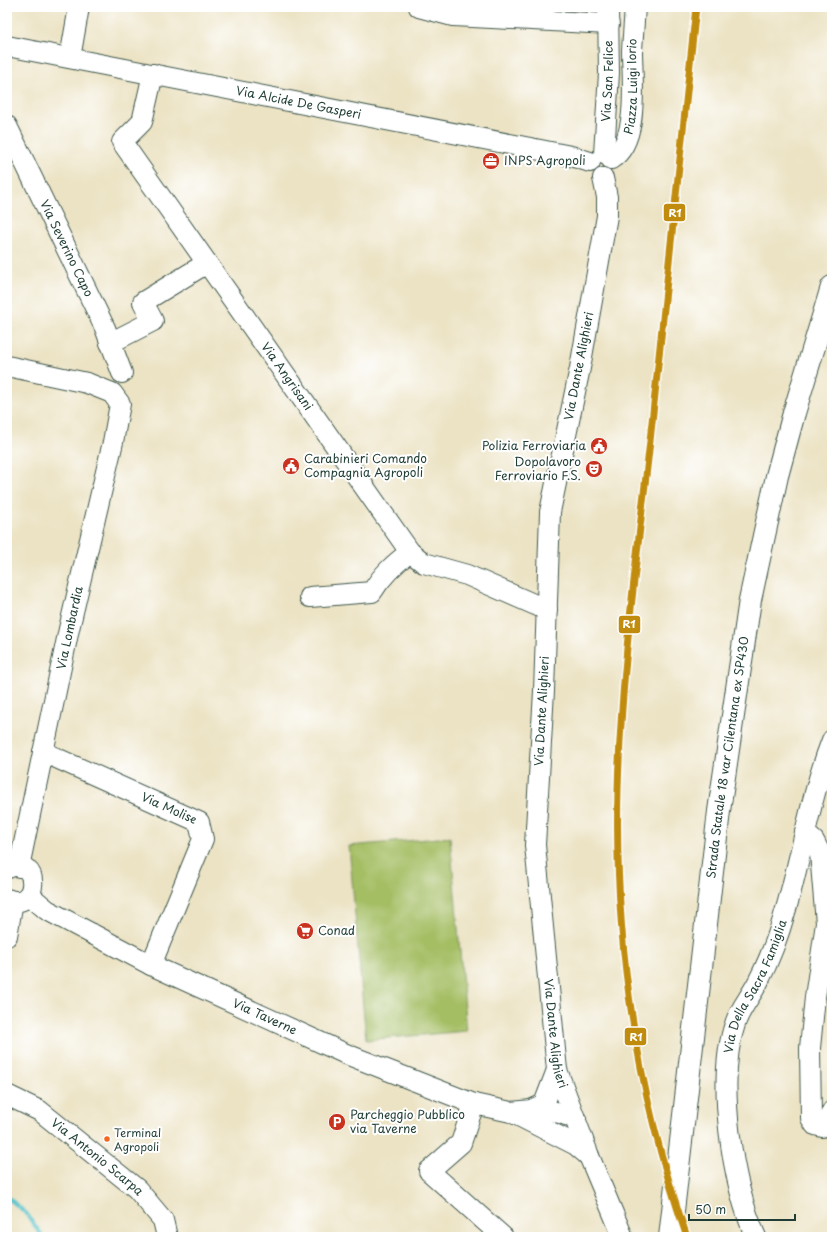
<svg xmlns="http://www.w3.org/2000/svg" width="839" height="1244" viewBox="0 0 839 1244" font-family="'Playpen Sans',sans-serif">
<style>
.green{fill:#a4be64;stroke:#627e4c}
.lines{fill:none;stroke-linecap:round;stroke-linejoin:round}
.stream{stroke:#54c2ca;stroke-width:4}
.minor-casing{stroke:#3e564a;stroke-width:22}
.highway-casing{stroke:#3e564a;stroke-width:24}
.minor{stroke:#fff;stroke-width:20}
.highway{stroke:#fff;stroke-width:22}
.rail-1-casing{stroke:#fff;stroke-width:10}
.rail-1{stroke:#c18c0d;stroke-width:7}
.bus-dot{fill:#f26522;stroke:#fff;stroke-width:1.5}
.labels{text-anchor:middle;stroke-width:4;stroke-linejoin:round;paint-order:stroke}
.bus-label{font-size:11px;fill:#1f3d34;stroke:#fff;text-anchor:start}
.street-label{font-size:12px;fill:#1f3d34;stroke:#fff}
.poi-label{font-size:12px;fill:#1f3d34;stroke:#fff;text-anchor:start}
.line-badge{stroke:#fff;stroke-width:1.5}
.badge-label{font-size:11px;text-anchor:middle;font-weight:bold;fill:#fff}
</style>
<rect width="100%" height="100%" fill="#fff"/>
<filter id="ink" filterUnits="userSpaceOnUse"><feTurbulence type="fractalNoise" baseFrequency=".025" numOctaves="2"/><feDisplacementMap in="SourceGraphic" scale="8" xChannelSelector="R" yChannelSelector="G"/><feConvolveMatrix kernelMatrix="1 2 1 2 8 2 1 2 1" color-interpolation-filters="sRGB"/></filter>
<filter id="wash" filterUnits="userSpaceOnUse"><feTurbulence type="fractalNoise" baseFrequency=".012" numOctaves="4" result="noise"/><feDisplacementMap in="SourceGraphic" scale="16" xChannelSelector="R" yChannelSelector="G"/><feGaussianBlur stdDeviation="0.9" result="paint"/><feColorMatrix in="noise" values="0 0 0 0 0 0 0 0 0 0 0 0 0 0 0 0 0 1.4 0 .05"/><feComposite in="paint" operator="in"/></filter>
<g filter="url(#wash)">
<rect width="100%" height="100%" fill="#ece3c4"/>
<path class="green" d="M450,837L467,1031L366,1040L349,846Z"/>
<g class="lines">
<path class="stream" d="M7,1197L26,1213L43,1237"/>
</g>
</g>
<g filter="url(#ink)">
<g class="lines">
<defs>
<g id="minor">
<path d="M419,7L453,16L609,24"/>
<path id="s1" d="M7,46L571,156L590,162"/>
<path d="M70,58L79,7"/>
<path id="s2" d="M153,74L142,122L122,142L410,552L424,563L467,575L547,610"/>
<path id="s3" d="M7,126L105,328L122,373"/>
<path id="s4" d="M604,154L609,73L608,7"/>
<path id="s5" d="M611,159C640,142 632,79 632,50C633,36 634,21 635,7"/>
<path id="s6" d="M603,178L607,197V216L580,368L550,512L544,691L535,845L557,1070L589,1156L623,1237"/>
<path d="M110,343L153,321L143,302L207,263"/>
<path d="M7,366L87,383L112,393L120,404L113,442L69,629L19,867"/>
<path d="M310,597L372,592C382,575 394,564 410,552"/>
<path id="s7" d="M43,752L199,822L203,839L151,965"/>
<path d="M805,833L814,841L820,853L826,923L815,997L810,1048L811,1118L815,1125L822,1127L827,1124L832,1111"/>
<path id="s8" d="M29,895L47,910L151,965L346,1054L474,1104L511,1112L576,1145L589,1156"/>
<path d="M7,899C40,913 41,854 8,868"/>
<path d="M7,936L13,901"/>
<path id="s9" d="M7,1095L40,1111L137,1189L163,1220L167,1237"/>
<path d="M474,1104L461,1143L429,1171L503,1237"/>
<path d="M533,1109L544,1104L557,1070"/>
<path d="M511,1112C537,1109 552,1108 576,1119"/>
<path id="s10" d="M756,1237C732,1186 716,1079 735,1024C739,1010 751,996 758,982C770,959 779,934 786,909C802,853 811,794 832,740"/>
</g>
<g id="highway">
<path id="s11" d="M670,1237L719,811L750,600L777,476L794,413L832,287"/>
</g>
</defs>
<use href="#minor" class="minor-casing"/>
<use href="#highway" class="highway-casing"/>
<use href="#minor" class="minor"/>
<use href="#highway" class="highway"/>
<defs>
<path id="rail-1" d="M687,1237C637,1094 614,941 618,789C621,673 637,557 650,441C666,297 681,152 696,7"/>
</defs>
<use href="#rail-1" class="rail-1-casing"/>
<use href="#rail-1" class="rail-1"/>
</g>
</g>
<defs>
<symbol id="office-disc" viewBox="-11 -11 22 22"><circle r="9.5" fill="#c8321e" stroke="#fff"/><path d="M-6-3h4V-5.5h4V-3h4V5H-6ZM-1-4.5V-3h2v-1.5ZM-6 0V1H6V0Z" fill="#fff"/></symbol>
<symbol id="civic-disc" viewBox="-11 -11 22 22"><circle r="9.5" fill="#c8321e" stroke="#fff"/><path d="M-.6-6.5H3V-4.5H.6V-3L4-1V1h2V6H-6V1h2V-1L-.6-3ZM-1.2 2.5V6h2.4V2.5Z" fill="#fff"/></symbol>
<symbol id="theatre-disc" viewBox="-11 -11 22 22"><circle r="9.5" fill="#c8321e" stroke="#fff"/><path d="M-5-5.5Q0-4 5-5.5V0Q5 5 0 6Q-5 5-5 0ZM-3.3-2.5H-1v1.5H-3.3ZM1-2.5H3.3v1.5H1ZM-2.8 1Q0 5.5 2.8 1Z" fill="#fff"/></symbol>
<symbol id="supermarket-disc" viewBox="-11 -11 22 22"><circle r="9.5" fill="#c8321e" stroke="#fff"/><path d="M-6-5.5h2.5l.6 2H6L4.5 2H-2.5L-4.4-4H-6ZM-1.5 3.2a1.3 1.3 0 1 0 .1 0ZM3 3.2a1.3 1.3 0 1 0 .1 0Z" fill="#fff"/></symbol>
<symbol id="parking-disc" viewBox="-11 -11 22 22"><circle r="9.5" fill="#c8321e" stroke="#fff"/><path d="M-3.5-5.5H1a3.5 3.5 0 0 1 0 7H-1V5.5H-3.5ZM-1-3.4V-.6H.8a1.4 1.4 0 0 0 0-2.8Z" fill="#fff"/></symbol>
</defs>
<g fill-rule="evenodd">
<use href="#office-disc" x="481" y="151" width="20" height="20"/>
<use href="#civic-disc" x="589" y="436" width="20" height="20"/>
<use href="#civic-disc" x="281" y="456" width="20" height="20"/>
<use href="#theatre-disc" x="584" y="459" width="20" height="20"/>
<use href="#supermarket-disc" x="295" y="921" width="20" height="20"/>
<use href="#parking-disc" x="327" y="1112" width="20" height="20"/>
</g>
<circle class="bus-dot" cx="107" cy="1139" r="3.5"/>
<g class="labels">
<g class="bus-label">
<text x="114" y="1137">Terminal<tspan x="114" dy="14">Agropoli</tspan></text>
</g>
<g class="street-label">
<text dy="4" stroke="none"><textPath href="#s4" startOffset="73">Via San Felice</textPath></text>
<text dy="4" stroke="none"><textPath href="#s5" startOffset="79">Piazza Luigi Iorio</textPath></text>
<text dy="4" stroke="none"><textPath href="#s1" startOffset="297">Via Alcide De Gasperi</textPath></text>
<text dy="4" stroke="none"><textPath href="#s3" startOffset="136">Via Severino Capo</textPath></text>
<text transform="translate(579 366) rotate(-79)" y="4">Via Dante Alighieri</text>
<text dy="4" stroke="none"><textPath href="#s2" startOffset="364">Via Angrisani</textPath></text>
<text transform="translate(70 628) rotate(-78)" y="4">Via Lombardia</text>
<text transform="translate(542 711) rotate(-87)" y="4">Via Dante Alighieri</text>
<text dy="4" stroke="none"><textPath href="#s11" startOffset="483">Strada Statale 18 var Cilentana ex SP430</textPath></text>
<text dy="4" stroke="none"><textPath href="#s7" startOffset="138">Via Molise</textPath></text>
<text dy="4" stroke="none"><textPath href="#s10" startOffset="260">Via Della Sacra Famiglia</textPath></text>
<text dy="4" stroke="none"><textPath href="#s8" startOffset="266">Via Taverne</textPath></text>
<text dy="4" stroke="none"><textPath href="#s6" startOffset="863">Via Dante Alighieri</textPath></text>
<text dy="4" stroke="none"><textPath href="#s9" startOffset="110">Via Antonio Scarpa</textPath></text>
</g>
<g class="poi-label">
<text x="504" y="165">INPS Agropoli</text>
<text x="586" y="450" text-anchor="end">Polizia Ferroviaria</text>
<text x="304" y="463">Carabinieri Comando<tspan x="304" dy="14">Compagnia Agropoli</tspan></text>
<text x="581" y="466" text-anchor="end">Dopolavoro<tspan x="581" dy="14">Ferroviario F.S.</tspan></text>
<text x="318" y="935">Conad</text>
<text x="350" y="1119">Parcheggio Pubblico<tspan x="350" dy="14">via Taverne</tspan></text>
</g>
</g>
<g class="line-badge">
<rect x="663" y="203" width="23" height="19" rx="4" fill="#c18c0d"/>
<rect x="618" y="615" width="23" height="19" rx="4" fill="#c18c0d"/>
<rect x="624" y="1027" width="23" height="19" rx="4" fill="#c18c0d"/>
</g>
<g class="badge-label">
<text x="675" y="217">R1</text>
<text x="629" y="628">R1</text>
<text x="636" y="1041">R1</text>
</g>
<rect width="839" height="1244" fill="none" stroke="#fff" stroke-width="24"/>
<path d="M689 1214v6h106v-6" fill="none" stroke="#1f3d34" stroke-width="2"/>
<text x="695" y="1214" font-size="12" fill="#1f3d34" stroke="#ffffff" stroke-width="3" paint-order="stroke">50 m</text>
</svg>
